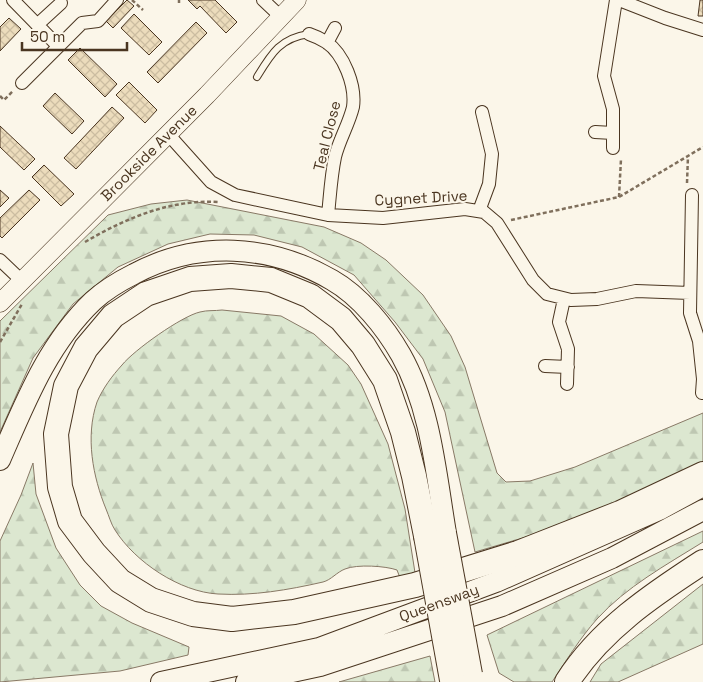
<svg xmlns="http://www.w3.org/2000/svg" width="703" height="682" viewBox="0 0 703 682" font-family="'Space Grotesk',sans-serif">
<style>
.forest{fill:url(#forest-firs);stroke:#887966}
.building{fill:url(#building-cross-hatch);stroke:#4a3520}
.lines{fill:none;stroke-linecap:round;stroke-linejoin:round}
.lane-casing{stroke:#4a3520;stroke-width:8}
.street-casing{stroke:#4a3520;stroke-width:14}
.secondary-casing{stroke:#4a3520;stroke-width:19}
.primary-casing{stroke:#4a3520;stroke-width:22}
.highway-casing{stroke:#4a3520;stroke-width:26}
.path{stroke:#7f6f5c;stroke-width:2.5;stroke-dasharray:4 2.5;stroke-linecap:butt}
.lane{stroke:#fbf6e9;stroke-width:6}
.street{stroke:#fbf6e9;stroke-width:12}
.secondary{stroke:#fbf6e9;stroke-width:18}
.primary{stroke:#fbf6e9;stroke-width:20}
.highway{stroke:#fbf6e9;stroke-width:24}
.primary-bridge-casing{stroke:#4a3520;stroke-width:22;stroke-linecap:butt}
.highway-bridge-casing{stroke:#4a3520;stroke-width:26;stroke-linecap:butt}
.primary-bridge{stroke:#fbf6e9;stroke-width:20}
.highway-bridge{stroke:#fbf6e9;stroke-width:24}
.labels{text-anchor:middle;stroke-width:4;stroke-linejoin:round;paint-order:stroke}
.street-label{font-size:15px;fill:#4a3520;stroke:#fbf6e9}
</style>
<defs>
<pattern id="forest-firs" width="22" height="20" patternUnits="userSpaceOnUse" patternTransform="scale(1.25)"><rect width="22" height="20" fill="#dce7d0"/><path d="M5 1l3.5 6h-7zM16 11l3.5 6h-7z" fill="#bec7b2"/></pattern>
<pattern id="building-cross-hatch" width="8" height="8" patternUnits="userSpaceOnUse" patternTransform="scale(1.25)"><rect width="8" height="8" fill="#ecdcbc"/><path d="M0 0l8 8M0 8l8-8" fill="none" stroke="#ccbda1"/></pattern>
</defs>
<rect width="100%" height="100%" fill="#fbf6e9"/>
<path class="forest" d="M187,200L324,227L361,243L386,260L423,295L451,336L465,367L497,473L506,482L530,481L575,467L703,413V463L560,527L475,552L445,412L423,359L395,322L354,275L302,247L254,235L210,234L168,244L118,267L73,304L33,358L0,432V321L108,215L151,204Z
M222,310L281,316L314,334L348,365L361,384L388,444L405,509L416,579L402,583L397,570C386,566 357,564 345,569C337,572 331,580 323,582C288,590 253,596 218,594C180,592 135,562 115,530C111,524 109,516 106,509C93,477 85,437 97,402C103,388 112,376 122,365C134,350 182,316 200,312C207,310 215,311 222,310Z
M33,463L36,494L56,548L80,585L101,606L132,623L189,647L188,655L120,671L0,682V541L21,495Z
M703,531V542C666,565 626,587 597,619C580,638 566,661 552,682H514L499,673L487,635Z
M703,584V644L618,682H590L601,664Z
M430,656L435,682H339Z"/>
<path class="building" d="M127,0L134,6L113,28L106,21Z
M188,0H215L237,22L226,33L200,6L197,9Z
M700,0H703V16H698Z
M134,14L162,42L149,55L121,28Z
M9,18L21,29L0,51V27Z
M196,22L207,33L158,83L147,72Z
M80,48L117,84L105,97L68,60Z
M129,82L157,110L145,123L116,95Z
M55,93L84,121L72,134L43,106Z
M112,107L124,118L76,169L64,158Z
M0,126L35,159L24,170L0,147Z
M44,165L74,194L61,206L32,177Z
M0,190L9,198L0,207Z
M29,190L40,200L2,238L0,236V218Z"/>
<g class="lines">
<defs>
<path id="lane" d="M257,77C271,54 280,38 309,34"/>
<path id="street" d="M13,0L58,46
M263,0L281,17
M619,0L665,18L703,30
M37,25L61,3
M309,34C315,36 321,39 326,42C344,54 356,86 353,107C349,124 339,140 335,157C331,176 330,196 328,215
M327,43L335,28
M22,83L82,23L98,21L117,0
M595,132L613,133
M168,134L211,182L235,195L328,215L383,218L465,209L484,212L497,223L533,280L547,294L571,300L597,299L636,291L690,293
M613,148V109L604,76L616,0
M692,195L690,313L699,341L703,379L702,393
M479,211L489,184L492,154L482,112
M0,260L22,281
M564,299L559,322L568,349L567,384
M545,366L568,367"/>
<path id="secondary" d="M0,303L207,95L297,0"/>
<path id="primary" d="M0,460C25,403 47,345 93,301C105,290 120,281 134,274C198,240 270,244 332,280C360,296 385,327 401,355C431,408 436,474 446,533
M161,682L319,648L496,582L661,509L703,486
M246,682L320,666L502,606L612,558L703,510"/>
<path id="highway" d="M426,536L414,476L403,432L385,380L363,345L341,319L310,296L271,280L231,276L190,279L146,294L113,316L86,348L66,386L56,434L60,487L70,521L94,553L120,581L151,600L193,614L232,619L294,612L415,585L518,553L620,513L703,474
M567,682C600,630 652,595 703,562"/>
</defs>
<use href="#lane" class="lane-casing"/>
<use href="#street" class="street-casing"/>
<use href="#secondary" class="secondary-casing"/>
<use href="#primary" class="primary-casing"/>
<use href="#highway" class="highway-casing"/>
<path class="path" d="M132,0L143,10
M179,3V0
M0,96L4,100L13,91
M687,183L688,156
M619,197L621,159
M511,220L619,197L703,147
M85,242C126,218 171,199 219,202
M0,342L22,304"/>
<use href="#lane" class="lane"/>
<use href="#street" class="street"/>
<use href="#secondary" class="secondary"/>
<use href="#primary" class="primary"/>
<use href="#highway" class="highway"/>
<defs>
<path id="primary-bridge" d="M446,533L472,674"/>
<path id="highway-bridge" d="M426,536L452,680"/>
</defs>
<use href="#primary-bridge" class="primary-bridge-casing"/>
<use href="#highway-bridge" class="highway-bridge-casing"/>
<use href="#primary-bridge" class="primary-bridge"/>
<use href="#highway-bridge" class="highway-bridge"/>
</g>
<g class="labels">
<g class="street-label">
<text transform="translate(327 136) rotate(-76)" y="5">Teal Close</text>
<text transform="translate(149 153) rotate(-45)" y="5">Brookside Avenue</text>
<text transform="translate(421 198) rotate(-3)" y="5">Cygnet Drive</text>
<text transform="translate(439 603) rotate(-20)" y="5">Queensway</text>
</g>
</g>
<path d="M22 42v8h105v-8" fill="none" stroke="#4a3520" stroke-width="2.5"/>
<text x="30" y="42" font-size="15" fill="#4a3520" stroke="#fbf6e9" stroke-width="4" paint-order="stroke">50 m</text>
</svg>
